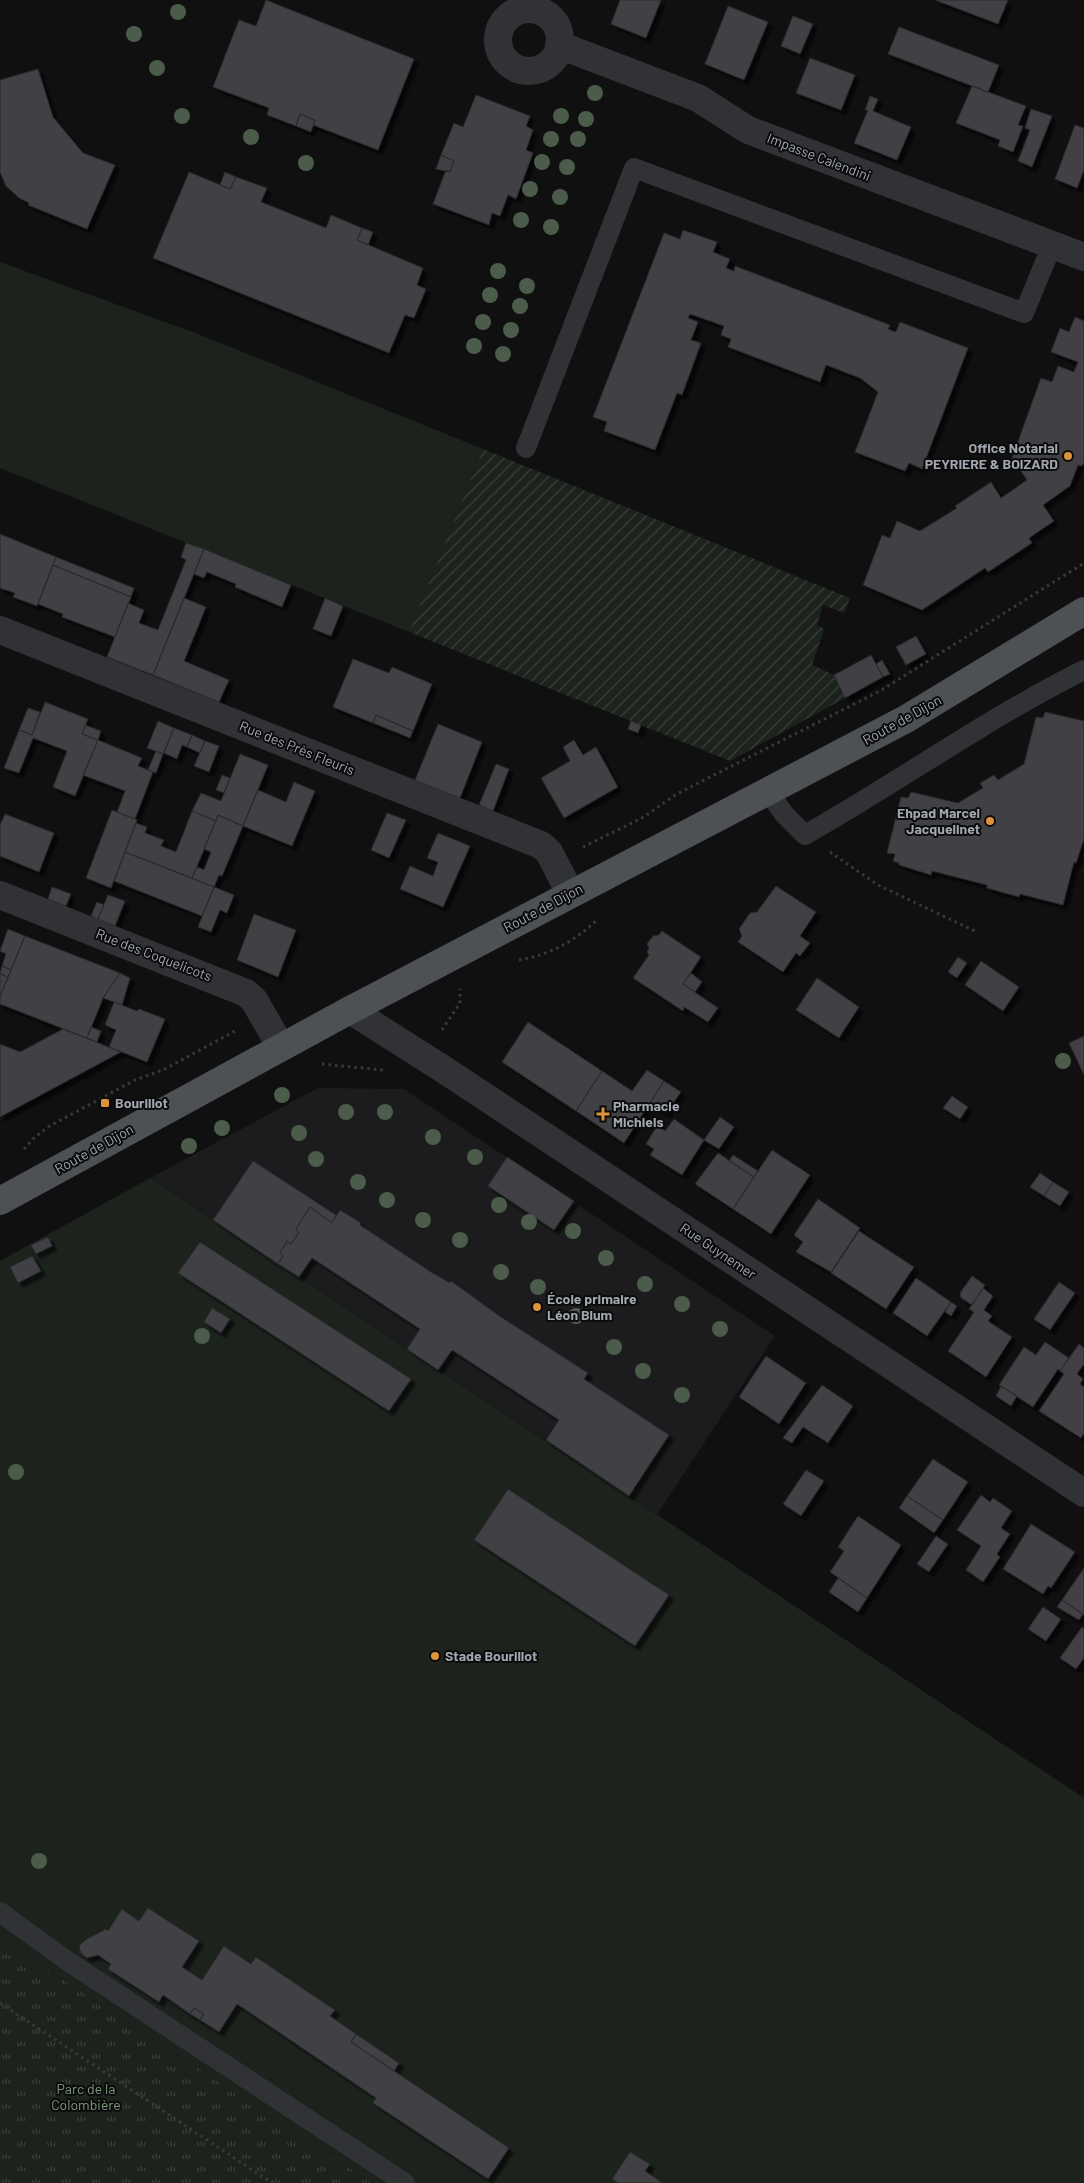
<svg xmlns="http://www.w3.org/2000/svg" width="1084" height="2183" viewBox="0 0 1084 2183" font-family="Barlow,sans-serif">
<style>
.built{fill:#1c1c1e}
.grass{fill:#1c231d}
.park{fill:url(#park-tufts)}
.garden{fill:url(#garden-furrows)}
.building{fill:#3f4044;stroke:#2a2a2d;filter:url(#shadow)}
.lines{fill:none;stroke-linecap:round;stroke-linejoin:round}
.path{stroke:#37393c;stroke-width:3;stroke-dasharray:2.5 4;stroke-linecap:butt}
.lane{stroke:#313235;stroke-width:20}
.street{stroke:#313235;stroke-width:28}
.primary{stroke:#4d5054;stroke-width:28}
.tree{fill:#4c5c4b}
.poi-dot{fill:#de923a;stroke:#0b0b0c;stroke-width:2}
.labels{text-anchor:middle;stroke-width:4;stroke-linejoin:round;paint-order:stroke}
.street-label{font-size:14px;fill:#a2a8b0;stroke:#0b0b0c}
.poi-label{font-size:14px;font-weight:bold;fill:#a2a8b0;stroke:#0b0b0c;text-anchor:start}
.park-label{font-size:14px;fill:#7d9a7b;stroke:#0b0b0c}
</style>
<defs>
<pattern id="park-tufts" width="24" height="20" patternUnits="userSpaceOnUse" patternTransform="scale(1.25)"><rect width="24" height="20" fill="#1c231d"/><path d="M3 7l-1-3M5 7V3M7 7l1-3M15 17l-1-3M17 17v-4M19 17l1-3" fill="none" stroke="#3a403b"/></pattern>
<pattern id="garden-furrows" width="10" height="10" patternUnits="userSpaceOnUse" patternTransform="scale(1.25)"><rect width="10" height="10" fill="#1c231d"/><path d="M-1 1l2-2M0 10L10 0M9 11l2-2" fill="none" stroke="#3a403b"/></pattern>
<filter id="shadow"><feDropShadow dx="4.5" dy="4.5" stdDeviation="1" flood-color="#0009"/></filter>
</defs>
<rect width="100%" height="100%" fill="#101011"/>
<path class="built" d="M318,1088L404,1089L775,1336L657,1514L150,1178Z"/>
<path class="grass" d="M0,262L198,334L483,449L409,632L0,468Z
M150,1178L1084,1798V2183H372L0,1938V1261Z"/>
<path class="park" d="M0,1938L372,2183H0Z"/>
<path class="garden" d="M483,449L850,598L844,613L823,605L817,625L824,629L812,665L834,675L845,698L730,761L409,632Z"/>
<path class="building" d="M266,0L414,59L378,150L313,125L315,120L300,114L296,126L267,115L269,108L213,87L239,20L256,26Z
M620,0H661L646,38L611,24Z
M935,0H1008L998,24Z
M728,6L768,22L744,80L705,64Z
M793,16L813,24L800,54L781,46Z
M899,27L999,65L988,92L888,54Z
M810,58L855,75L841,110L796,93Z
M38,69L53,117L83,153L115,165L87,229L28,205L29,203L19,198L6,186L0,172V80Z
M972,86L1026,106L1018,125L1023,126L1013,152L998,146L1000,140L956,123Z
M476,95L530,116L526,126L533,130L526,150L533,153L516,199L508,195L500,216L492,213L489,225L433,204L446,170L450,172L454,161L441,155L454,123L463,127Z
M870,96L878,99L873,111L911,127L897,160L854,143L868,110H865Z
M1031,109L1052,116L1032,167L1018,161L1030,130L1025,128Z
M300,114L315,120L311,132L296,126Z
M1075,125L1084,128V170L1077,188L1055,179Z
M441,155L454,161L450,172L436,169Z
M189,172L230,189L236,177L267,188L261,202L326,228L331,215L362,228L357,240L423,268L417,285L426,289L414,318L405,315L389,353L153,258Z
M225,172L236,177L230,189L220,185Z
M362,228L373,232L368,245L357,240Z
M683,230L717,242L713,252L730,259L726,268L734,271L735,266L890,325L888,329L896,332L900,322L968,348L922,469L909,463L905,471L855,452L878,392L860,378L826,365L820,382L728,347L731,339L721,335L724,326L690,314L688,318L698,322L691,340L701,343L682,395L677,393L655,450L604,431L607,422L593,417L664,233L680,239Z
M1075,317L1084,321V463L1082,466L1078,465L1070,486L1043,505L1054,521L1029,538L1032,543L988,572L985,568L922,610L863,585L882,535L890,538L897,521L920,531L957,508L955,506L991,482L1001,498L1027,480L1012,458L1041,378L1052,382L1058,366L1074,372L1078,362L1051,352L1060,328L1069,332Z
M0,534L56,557L37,606L13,597L15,593L0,588Z
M186,543L204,549L153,675L107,657L128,603L144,610L139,623L158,630L186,560L181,557Z
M204,549L291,585L282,607L235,587L236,584L207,572L204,578L194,574Z
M56,557L134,588L131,597L53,565Z
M53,565L131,597L115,637L62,617L63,614L38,604Z
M184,598L206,607L184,661L229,680L219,702L153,675Z
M325,598L343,606L331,636L313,629Z
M916,636L926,654L906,665L896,647Z
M871,655L883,677L845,698L834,675Z
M353,659L389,673L392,667L432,684L413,731L376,715L373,723L333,707Z
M882,660L890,674L883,677L876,664Z
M45,702L88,719L82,734L98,740L75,796L53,787L67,751L33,738L19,773L4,768L19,730L32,735Z
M28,708L40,712L32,735L19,730Z
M1045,712L1084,721V839L1076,863L1074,862L1063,905L1020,894L1019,897L987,888V885L932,871L931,875L899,865V863L893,861L895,854L887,853L901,797L908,798L911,792L958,803L983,788L980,783L994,775L998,780L1024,764L1036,717L1043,718Z
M376,715L413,731L410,738L373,723Z
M158,721L174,728L163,754L147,748Z
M631,721L641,725L638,733L628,729Z
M438,724L482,742L460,798L415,780Z
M85,725L101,731L98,740L82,734Z
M174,728L192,735L187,747L182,745L177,759L164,753Z
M192,735L205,741L200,753L187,747Z
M98,740L142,758L138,766L153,772L135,819L117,812L125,791L83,775Z
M574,740L583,755L596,747L618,787L564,818L541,778L570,761L563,747Z
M205,741L219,746L209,772L194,766Z
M156,751L163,754L156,773L148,770Z
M240,754L268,765L243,826L218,815L216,821L192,811L201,793L221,801Z
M496,764L509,769L493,811L479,805Z
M222,775L230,778L224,793L216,790Z
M294,782L315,791L292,846L243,826L258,790L286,802Z
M112,810L137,820L111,888L86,878Z
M192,811L216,821L192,878L125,852L136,823L147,827L145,833L164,840L161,846L176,852Z
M387,813L406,820L389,858L371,850Z
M5,814L54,833L39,872L0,856V825Z
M218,815L243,826L222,876L219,875L214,887L192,878L197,867L204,870L211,852L204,849Z
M438,833L470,846L443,907L400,889L410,866L433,876L438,862L427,858Z
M125,852L214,887L202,916L114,881Z
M776,886L816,912L800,936L810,943L800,956L796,953L783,972L738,942L742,936L739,929L750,913L757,912Z
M52,887L71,894L66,906L48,899Z
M214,887L234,895L227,913L220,910L211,932L198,927Z
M108,895L125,901L115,926L98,919Z
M97,902L104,905L98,919L91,916Z
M254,914L296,930L278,977L237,960Z
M8,929L25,936L11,970L2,966L6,954L0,951Z
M662,931L701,957L683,984L718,1008L708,1022L684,1007L683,1011L633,978L649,955L647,952L649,948L647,944L653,936L659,935Z
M25,936L120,973L103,998L87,1038L0,1004V997Z
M958,957L967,963L957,978L948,972Z
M981,961L1019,987L1003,1011L965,985Z
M2,966L11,970L8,977L0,974Z
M120,973L130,978L122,1005L103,998Z
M691,973L702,982L695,992L683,984Z
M0,974L8,977L0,997Z
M817,978L859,1007L839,1038L796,1010Z
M114,1002L137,1011L139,1009L165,1019L147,1062L109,1047L116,1030L105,1025Z
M528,1022L602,1071L576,1111L502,1062Z
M91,1027L101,1031L97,1042L87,1038Z
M63,1029L121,1052L0,1117V1044L20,1052Z
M1084,1036V1075L1069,1043Z
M647,1070L664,1081L624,1143L576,1111L602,1071L632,1091Z
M664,1081L681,1092L666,1113L650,1103Z
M952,1096L968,1107L960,1119L943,1108Z
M720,1117L734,1127L719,1149L704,1140Z
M674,1119L704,1140L682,1175L650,1155L654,1149L646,1144L657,1126L665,1131Z
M772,1150L810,1175L771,1234L733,1209Z
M718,1153L754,1177L733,1209L695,1184Z
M733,1155L758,1171L754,1177L729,1161Z
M507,1157L574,1201L554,1230L488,1186Z
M253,1161L336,1215L332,1223L310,1207L296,1229L299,1232L291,1244L287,1241L280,1253L283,1256L278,1264L213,1220Z
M1040,1173L1053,1182L1044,1196L1030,1187Z
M1053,1182L1069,1192L1060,1206L1044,1196Z
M818,1199L860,1228L831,1272L796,1252L803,1242L794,1235Z
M310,1207L332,1223L340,1210L361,1223L360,1225L431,1272L450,1283L451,1281L501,1317L588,1373L584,1379L669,1435L629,1496L546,1440L559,1420L452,1350L438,1370L407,1349L420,1329L312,1258L299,1277L278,1264L283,1256L280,1253L287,1241L291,1244L299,1232L296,1229Z
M859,1231L914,1267L886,1309L831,1273Z
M48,1237L52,1246L36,1254L31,1245Z
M200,1242L411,1379L389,1411L178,1273Z
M32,1256L41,1271L18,1283L10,1267Z
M972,1276L985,1285L972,1305L961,1298L960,1293Z
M916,1278L951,1302L927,1336L893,1313Z
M1059,1282L1075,1293L1050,1330L1034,1319Z
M983,1288L993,1296L984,1310L992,1316L988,1321L1012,1337L986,1377L948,1351L974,1312L969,1309Z
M951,1302L957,1306L951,1316L945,1312Z
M212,1308L230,1319L221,1333L204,1322Z
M1045,1342L1069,1358L1060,1371L1058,1369L1033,1407L999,1385L1024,1347L1036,1355Z
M1079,1344L1084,1348V1364L1077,1374L1083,1379L1080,1384L1084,1387V1433L1081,1438L1039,1411L1064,1374L1060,1371Z
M766,1356L806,1383L779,1424L739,1397Z
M822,1385L853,1406L828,1443L803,1427L792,1443L783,1438Z
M1001,1386L1017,1396L1011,1406L996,1396Z
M933,1459L968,1482L943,1520L907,1496Z
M806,1470L824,1481L801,1516L783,1504Z
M508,1489L669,1595L635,1646L474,1540Z
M981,1495L990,1502L993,1498L1012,1511L1001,1528L1010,1534L997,1554L1000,1557L983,1582L966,1570L981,1546L957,1530Z
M907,1496L943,1520L934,1533L899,1508Z
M858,1516L901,1545L867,1598L830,1572L844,1551L838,1547Z
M1031,1524L1075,1552L1051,1588L1048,1586L1043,1594L1003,1569Z
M936,1536L948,1544L929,1572L917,1564Z
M1084,1568V1615L1062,1600Z
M838,1578L867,1598L858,1612L829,1592Z
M1062,1600L1083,1614L1079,1620L1057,1607Z
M1043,1607L1061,1619L1046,1641L1028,1629Z
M1082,1627L1084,1629V1658L1076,1669L1060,1658Z
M148,1908L199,1941L182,1967L202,1980L224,1946L251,1964L256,1957L335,2010L330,2016L356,2034L351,2042L509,2148L488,2179L373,2103L376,2098L237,2004L219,2032L200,2020L204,2014L194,2008L190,2014L163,1995L159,2002L108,1969L111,1964L98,1955L87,1958L81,1953L79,1946L85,1940L106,1929L108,1931L122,1909L139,1921Z
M194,2008L204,2014L200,2020L190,2014Z
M356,2034L399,2063L394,2071L351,2042Z
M630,2152L650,2164L645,2171L663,2183H618L612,2179Z"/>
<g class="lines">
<path class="path" d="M583,847L644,817L675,795L712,776L880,691L1084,563
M830,852L878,885L977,932
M519,960C550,955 575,941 598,919
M442,1030L460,1003V989
M322,1064L383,1070
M24,1149L34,1138L48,1127L135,1080L163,1070L235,1031
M0,2003L272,2183"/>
<path class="lane" d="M526,448L634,168L1024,313L1052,245
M768,791L784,814L805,835C899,782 987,718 1084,670
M0,1912L66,1960L405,2183"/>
<path class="street" d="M498 40a31 31 0 1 1 62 0a31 31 0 1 1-62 0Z
M559,45L698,98L748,130L1084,257
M0,630L541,845L549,852L570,893
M0,895L246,993L254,1000L281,1047
M350,1010L443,1069L1084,1493"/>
<path class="primary" d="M0,1201L350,1010L906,719L1084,611"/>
</g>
<g class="tree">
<circle cx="178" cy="12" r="8"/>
<circle cx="134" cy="34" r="8"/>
<circle cx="157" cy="68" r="8"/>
<circle cx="595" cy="93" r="8"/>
<circle cx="182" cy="116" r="8"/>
<circle cx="561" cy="116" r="8"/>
<circle cx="586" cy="119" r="8"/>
<circle cx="251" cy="137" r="8"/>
<circle cx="551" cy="139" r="8"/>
<circle cx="578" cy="139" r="8"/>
<circle cx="542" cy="162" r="8"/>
<circle cx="306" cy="163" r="8"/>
<circle cx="567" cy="167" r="8"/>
<circle cx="530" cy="189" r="8"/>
<circle cx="560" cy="197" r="8"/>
<circle cx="521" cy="220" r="8"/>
<circle cx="551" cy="227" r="8"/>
<circle cx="498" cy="271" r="8"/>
<circle cx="527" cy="286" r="8"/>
<circle cx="490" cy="295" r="8"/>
<circle cx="520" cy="306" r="8"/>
<circle cx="483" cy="322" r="8"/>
<circle cx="511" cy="330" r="8"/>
<circle cx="474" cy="346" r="8"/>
<circle cx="503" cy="354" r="8"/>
<circle cx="1063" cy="1061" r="8"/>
<circle cx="282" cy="1095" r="8"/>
<circle cx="346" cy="1112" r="8"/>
<circle cx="385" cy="1112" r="8"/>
<circle cx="222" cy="1128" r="8"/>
<circle cx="299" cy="1133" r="8"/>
<circle cx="433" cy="1137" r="8"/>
<circle cx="189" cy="1146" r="8"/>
<circle cx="475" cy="1157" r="8"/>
<circle cx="316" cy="1159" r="8"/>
<circle cx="358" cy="1182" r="8"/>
<circle cx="387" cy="1200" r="8"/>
<circle cx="499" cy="1205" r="8"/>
<circle cx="423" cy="1220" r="8"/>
<circle cx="529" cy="1222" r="8"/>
<circle cx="573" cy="1231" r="8"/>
<circle cx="460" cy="1240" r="8"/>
<circle cx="606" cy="1258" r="8"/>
<circle cx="501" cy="1272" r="8"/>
<circle cx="645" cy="1284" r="8"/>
<circle cx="538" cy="1287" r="8"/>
<circle cx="682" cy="1304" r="8"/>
<circle cx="576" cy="1316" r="8"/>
<circle cx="720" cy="1329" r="8"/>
<circle cx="202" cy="1336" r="8"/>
<circle cx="614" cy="1347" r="8"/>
<circle cx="643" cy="1371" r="8"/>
<circle cx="682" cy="1395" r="8"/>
<circle cx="16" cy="1472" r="8"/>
<circle cx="39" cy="1861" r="8"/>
</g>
<g class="poi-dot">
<circle cx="1068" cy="456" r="5"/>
<circle cx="990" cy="821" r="5"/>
<rect x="100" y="1098" width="10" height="10" rx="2.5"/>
<path d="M600.5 1106.5h5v5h5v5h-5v5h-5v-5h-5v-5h5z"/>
<circle cx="537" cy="1307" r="5"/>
<circle cx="435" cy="1656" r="5"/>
</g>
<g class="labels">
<g class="street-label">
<text transform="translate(819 157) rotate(21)" y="5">Impasse Calendini</text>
<text transform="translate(902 720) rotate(-29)" y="5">Route de Dijon</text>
<text transform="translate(297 748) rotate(22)" y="5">Rue des Près Fleuris</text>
<text transform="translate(543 908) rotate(-28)" y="5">Route de Dijon</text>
<text transform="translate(154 955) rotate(21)" y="5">Rue des Coquelicots</text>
<text transform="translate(94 1149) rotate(-29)" y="5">Route de Dijon</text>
<text transform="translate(718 1251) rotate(34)" y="5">Rue Guynemer</text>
</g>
<g class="poi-label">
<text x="1058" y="453" text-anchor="end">Office Notarial<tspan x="1058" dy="16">PEYRIERE &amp; BOIZARD</tspan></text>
<text x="980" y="818" text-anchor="end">Ehpad Marcel<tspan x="980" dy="16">Jacquelinet</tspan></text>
<text x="115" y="1108">Bourillot</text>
<text x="613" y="1111">Pharmacie<tspan x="613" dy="16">Michiels</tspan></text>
<text x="547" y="1304">École primaire<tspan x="547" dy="16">Léon Blum</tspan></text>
<text x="445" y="1661">Stade Bourillot</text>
</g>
<g class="park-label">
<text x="86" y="2094">Parc de la<tspan x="86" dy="16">Colombière</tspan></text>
</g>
</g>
</svg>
